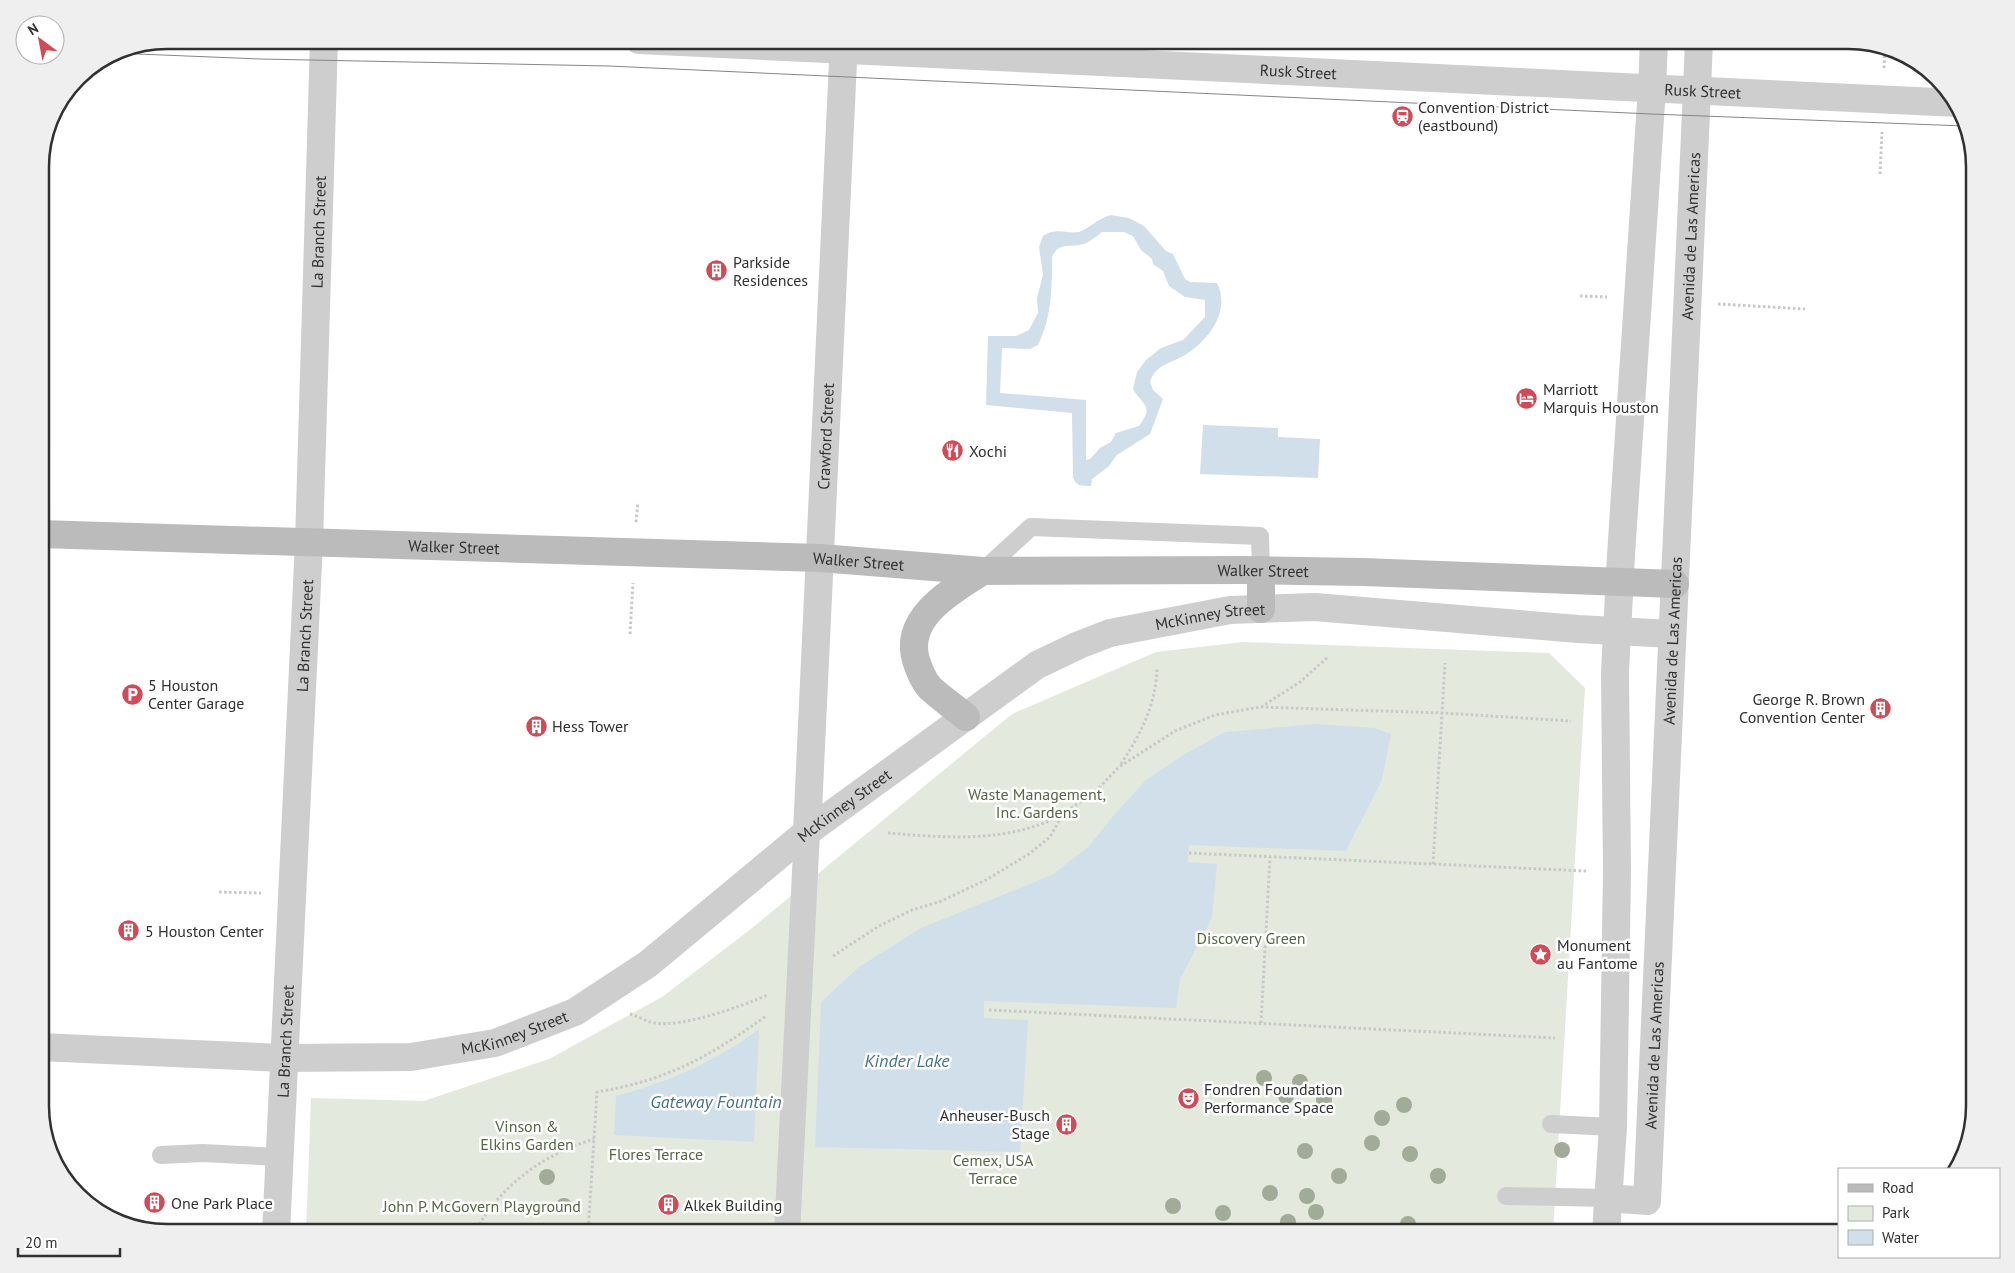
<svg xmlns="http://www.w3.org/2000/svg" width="2015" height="1273" viewBox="0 0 2015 1273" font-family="'PT Sans',sans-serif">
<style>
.green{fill:#e4e9de}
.water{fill:#d0dfe9;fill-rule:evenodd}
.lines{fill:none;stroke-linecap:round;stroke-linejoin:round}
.path{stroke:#c8c8c8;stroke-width:3;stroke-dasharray:2.5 2.5;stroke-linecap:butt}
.service{stroke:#cecece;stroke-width:18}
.pedestrian{stroke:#cecece;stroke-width:26}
.minor{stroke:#cecece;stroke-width:28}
.tertiary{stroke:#cecece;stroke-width:28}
.secondary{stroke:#bbb;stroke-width:28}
.tram{stroke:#868686;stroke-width:1}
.tree{fill:#a1ac98}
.labels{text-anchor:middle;stroke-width:5;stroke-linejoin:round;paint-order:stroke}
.street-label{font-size:16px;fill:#313131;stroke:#fff}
.poi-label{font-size:16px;fill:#313131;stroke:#fff;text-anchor:start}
.park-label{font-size:16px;fill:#546843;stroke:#fff}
.water-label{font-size:18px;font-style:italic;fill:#48718a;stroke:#fff}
.rim{fill:none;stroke:#313131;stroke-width:2.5}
</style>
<rect width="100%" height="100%" fill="#fff"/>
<path class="green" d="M1243,642L1549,653L1585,688L1553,1233H306L311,1098L424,1101L549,1059L662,997L747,932L1012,714L1156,652Z"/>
<path class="water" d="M1111,215L1129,218L1144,226L1166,251L1173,254L1185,279L1190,282L1217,283C1231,311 1209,340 1185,355C1170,364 1156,364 1150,382L1153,390L1163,399L1150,434L1117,455L1108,467L1092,479L1091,486C1081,486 1076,486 1073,477L1072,413L986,405L988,336H1016L1029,330L1038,313L1037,298L1043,275L1039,247L1043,236C1055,227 1066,234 1079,232C1087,230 1098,218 1111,215ZM1102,232H1124L1133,236L1141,250L1152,259L1153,264L1163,271L1169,286L1185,297L1205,300V317L1183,340L1161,348L1146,360L1137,372L1133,389C1142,405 1155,405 1139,426L1116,433L1111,442L1100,448L1090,459L1086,460V400L1000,393L1002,348L1030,349L1038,345C1052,317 1052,287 1052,257C1059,241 1071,248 1084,244C1091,241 1097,236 1102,232Z
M1203,425L1278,428V437L1320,439L1318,478L1200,474Z
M1317,724L1375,728L1391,734L1382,780L1346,851L1189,845L1188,862L1217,864L1212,918L1180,979L1176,1008L984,1001V1018L1028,1020L1020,1152L815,1147L821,1002L859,967L921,928L1052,875L1088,847L1115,814L1146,780L1185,754L1225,732Z
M759,1029L754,1142L614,1135L616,1096C669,1082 715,1062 759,1029Z"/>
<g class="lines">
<path class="path" d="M1884,68L1885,51
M1880,174L1882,132
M1580,296L1607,297
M1718,304L1805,309
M636,522L638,502
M630,634L633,583
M1261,707L1300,682L1328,657
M1121,764C1140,735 1156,705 1157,669
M888,833C945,838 1010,843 1061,815
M1189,853L1586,871
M1433,864L1445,663
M219,892L261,893
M833,956L879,926L912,910L939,902L986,880L1029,854L1050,837L1063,814L1096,791L1119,767L1175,731L1215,715L1260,707L1443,713L1571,721
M989,1010L1555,1038
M630,1014C638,1016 647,1022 655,1023C680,1028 744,1006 767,995
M1261,1023L1270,857
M474,1233C501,1185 542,1155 594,1139
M588,1233L597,1092C668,1080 709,1057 766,1016"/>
<path class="service" d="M983,571L1031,527L1260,536L1261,570
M1551,1124L1613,1127
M161,1155L203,1153L279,1157
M1506,1196L1608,1198"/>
<path class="pedestrian" d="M787,1233L807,832"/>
<g class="minor">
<path id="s1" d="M1608,1198L1647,1201L1697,90"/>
<path d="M1606,1233L1613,1127L1617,872L1615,672L1621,555L1652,88"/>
</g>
<g class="tertiary">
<path id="s2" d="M639,40L1958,103"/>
<path d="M1652,88L1654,40"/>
<path d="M1697,90L1699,40"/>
<path id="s3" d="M807,832L844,40"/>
<path id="s4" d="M40,1047L283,1058L411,1057L495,1043L575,1012L648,964L807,832L1037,665L1079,645L1110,633L1230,610L1315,607L1578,629L1672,634"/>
<path id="s5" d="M276,1233L309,542L324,40"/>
</g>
<g class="secondary">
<path id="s6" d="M40,534L820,558L983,571L1244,570L1363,572L1675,584"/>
<path d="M1261,570V609"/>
<path d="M966,717C954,707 941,698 930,688C923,680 919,670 916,660C903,617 953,590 983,571"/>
</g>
<path class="tram" d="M113,53L260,59L609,66L1651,114L1964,126"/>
</g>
<g class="tree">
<circle cx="1264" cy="1078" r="8"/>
<circle cx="1300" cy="1082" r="8"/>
<circle cx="1286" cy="1096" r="8"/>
<circle cx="1324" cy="1100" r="8"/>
<circle cx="1404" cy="1105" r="8"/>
<circle cx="1382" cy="1118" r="8"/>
<circle cx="1372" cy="1143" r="8"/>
<circle cx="1562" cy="1150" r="8"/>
<circle cx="1305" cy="1151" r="8"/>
<circle cx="1410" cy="1154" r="8"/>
<circle cx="1339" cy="1176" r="8"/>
<circle cx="1438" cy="1176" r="8"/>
<circle cx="547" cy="1177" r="8"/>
<circle cx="1270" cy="1193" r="8"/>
<circle cx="1307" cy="1196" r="8"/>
<circle cx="564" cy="1206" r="8"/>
<circle cx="1173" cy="1206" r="8"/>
<circle cx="1316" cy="1212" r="8"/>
<circle cx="1223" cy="1213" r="8"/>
<circle cx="1288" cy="1222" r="8"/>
<circle cx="1408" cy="1224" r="8"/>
</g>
<defs>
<symbol id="station-disc" viewBox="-11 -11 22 22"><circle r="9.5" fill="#d14a55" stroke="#fff"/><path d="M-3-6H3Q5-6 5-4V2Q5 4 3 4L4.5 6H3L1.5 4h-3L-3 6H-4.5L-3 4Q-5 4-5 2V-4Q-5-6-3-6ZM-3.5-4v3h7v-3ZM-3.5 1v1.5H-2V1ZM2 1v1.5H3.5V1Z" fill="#fff"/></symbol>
<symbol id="building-disc" viewBox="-11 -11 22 22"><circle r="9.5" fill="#d14a55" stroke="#fff"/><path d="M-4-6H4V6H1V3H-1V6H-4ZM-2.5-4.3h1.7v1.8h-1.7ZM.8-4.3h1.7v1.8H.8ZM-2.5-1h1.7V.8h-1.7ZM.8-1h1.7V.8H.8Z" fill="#fff"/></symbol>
<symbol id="hotel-disc" viewBox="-11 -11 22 22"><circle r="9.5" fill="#d14a55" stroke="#fff"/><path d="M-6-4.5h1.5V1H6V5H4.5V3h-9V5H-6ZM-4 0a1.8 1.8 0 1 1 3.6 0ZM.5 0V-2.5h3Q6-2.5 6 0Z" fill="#fff"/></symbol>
<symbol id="restaurant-disc" viewBox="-11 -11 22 22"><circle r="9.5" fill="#d14a55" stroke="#fff"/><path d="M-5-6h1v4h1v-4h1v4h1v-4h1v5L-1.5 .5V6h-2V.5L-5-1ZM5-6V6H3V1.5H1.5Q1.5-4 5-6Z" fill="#fff"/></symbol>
<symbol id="parking-disc" viewBox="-11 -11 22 22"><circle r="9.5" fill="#d14a55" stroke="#fff"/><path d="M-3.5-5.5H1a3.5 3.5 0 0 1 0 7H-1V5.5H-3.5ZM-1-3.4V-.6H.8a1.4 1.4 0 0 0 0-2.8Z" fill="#fff"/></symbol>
<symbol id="sight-disc" viewBox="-11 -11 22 22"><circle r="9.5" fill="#d14a55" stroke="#fff"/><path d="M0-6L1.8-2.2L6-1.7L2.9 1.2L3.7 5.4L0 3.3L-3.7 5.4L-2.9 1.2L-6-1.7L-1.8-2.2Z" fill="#fff"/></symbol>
<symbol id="theatre-disc" viewBox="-11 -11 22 22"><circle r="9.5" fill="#d14a55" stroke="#fff"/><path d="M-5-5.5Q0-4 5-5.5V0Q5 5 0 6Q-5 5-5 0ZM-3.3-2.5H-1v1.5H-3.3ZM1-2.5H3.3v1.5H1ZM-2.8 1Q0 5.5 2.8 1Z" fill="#fff"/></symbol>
</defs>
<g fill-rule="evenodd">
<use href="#station-disc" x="1390" y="104" width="25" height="25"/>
<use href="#building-disc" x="704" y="258" width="25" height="25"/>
<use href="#hotel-disc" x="1514" y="386" width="25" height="25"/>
<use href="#restaurant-disc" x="940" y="438" width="25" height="25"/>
<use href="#parking-disc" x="120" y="682" width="25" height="25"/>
<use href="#building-disc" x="1868" y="696" width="25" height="25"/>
<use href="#building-disc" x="524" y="714" width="25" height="25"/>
<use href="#building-disc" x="116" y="918" width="25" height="25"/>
<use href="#sight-disc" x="1528" y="942" width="25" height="25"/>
<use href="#theatre-disc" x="1176" y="1086" width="25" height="25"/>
<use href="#building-disc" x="1054" y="1112" width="25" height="25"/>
<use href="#building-disc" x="142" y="1190" width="25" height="25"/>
<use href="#building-disc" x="656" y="1192" width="25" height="25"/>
</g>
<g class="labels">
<g class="street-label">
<text dy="6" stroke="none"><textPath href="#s2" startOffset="660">Rusk Street</textPath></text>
<text dy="6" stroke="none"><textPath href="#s2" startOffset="1065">Rusk Street</textPath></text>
<text dy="6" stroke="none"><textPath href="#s5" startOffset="1002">La Branch Street</textPath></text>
<text dy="6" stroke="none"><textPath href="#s1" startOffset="1005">Avenida de Las Americas</textPath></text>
<text dy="6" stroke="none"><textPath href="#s3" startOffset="396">Crawford Street</textPath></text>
<text dy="6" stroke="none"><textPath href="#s6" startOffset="414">Walker Street</textPath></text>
<text dy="6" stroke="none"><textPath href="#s6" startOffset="819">Walker Street</textPath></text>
<text dy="6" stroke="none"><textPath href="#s6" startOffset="1224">Walker Street</textPath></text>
<text dy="6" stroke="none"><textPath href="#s4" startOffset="1302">McKinney Street</textPath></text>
<text dy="6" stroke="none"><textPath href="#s5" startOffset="598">La Branch Street</textPath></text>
<text dy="6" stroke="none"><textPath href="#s1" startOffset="600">Avenida de Las Americas</textPath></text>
<text dy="6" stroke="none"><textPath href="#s4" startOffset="882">McKinney Street</textPath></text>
<text dy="6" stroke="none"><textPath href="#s4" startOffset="478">McKinney Street</textPath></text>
<text dy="6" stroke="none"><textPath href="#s5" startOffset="192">La Branch Street</textPath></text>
<text dy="6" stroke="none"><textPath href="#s1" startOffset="195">Avenida de Las Americas</textPath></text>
</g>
<g class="poi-label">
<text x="1418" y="113">Convention District<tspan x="1418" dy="18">(eastbound)</tspan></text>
<text x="733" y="268">Parkside<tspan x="733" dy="18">Residences</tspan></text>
<text x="1543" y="395">Marriott<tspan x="1543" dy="18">Marquis Houston</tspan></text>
<text x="969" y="457">Xochi</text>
<text x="148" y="691">5 Houston<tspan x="148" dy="18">Center Garage</tspan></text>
<text x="1865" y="705" text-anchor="end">George R. Brown<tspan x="1865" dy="18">Convention Center</tspan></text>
<text x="552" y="732">Hess Tower</text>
<text x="145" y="937">5 Houston Center</text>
<text x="1557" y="951">Monument<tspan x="1557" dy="18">au Fantome</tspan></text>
<text x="1204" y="1095">Fondren Foundation<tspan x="1204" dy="18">Performance Space</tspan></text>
<text x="1050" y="1121" text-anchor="end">Anheuser-Busch<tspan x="1050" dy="18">Stage</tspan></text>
<text x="171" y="1209">One Park Place</text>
<text x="684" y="1211">Alkek Building</text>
</g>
<g class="park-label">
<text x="1037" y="800">Waste Management,<tspan x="1037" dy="18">Inc. Gardens</tspan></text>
<text x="1251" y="944">Discovery Green</text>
<text x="527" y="1132">Vinson &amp;<tspan x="527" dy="18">Elkins Garden</tspan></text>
<text x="656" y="1160">Flores Terrace</text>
<text x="993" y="1166">Cemex, USA<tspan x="993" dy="18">Terrace</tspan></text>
<text x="482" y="1212">John P. McGovern Playground</text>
</g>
<g class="water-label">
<text x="907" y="1067">Kinder Lake</text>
<text x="716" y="1108">Gateway Fountain</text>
</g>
</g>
<path d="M0 0H2015V1273H0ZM167 49H1848A118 118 0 0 1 1966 167V1106A118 118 0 0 1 1848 1224H167A118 118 0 0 1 49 1106V167A118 118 0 0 1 167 49Z" fill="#efefef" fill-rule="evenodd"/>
<path class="rim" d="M167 49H1848A118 118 0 0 1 1966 167V1106A118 118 0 0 1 1848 1224H167A118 118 0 0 1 49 1106V167A118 118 0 0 1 167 49Z"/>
<rect x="1838" y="1168" width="162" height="90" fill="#ffffff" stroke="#adadad"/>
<rect x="1848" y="1184" width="25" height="8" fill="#bbbbbb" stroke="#adadad"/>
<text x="1882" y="1193" font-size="15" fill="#313131">Road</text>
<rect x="1848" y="1206" width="25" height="15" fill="#e4e9de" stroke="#adadad"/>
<text x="1882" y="1218" font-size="15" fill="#313131">Park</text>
<rect x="1848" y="1230" width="25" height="15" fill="#d0dfe9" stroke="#adadad"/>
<text x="1882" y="1243" font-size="15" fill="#313131">Water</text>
<g transform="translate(40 40) rotate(328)"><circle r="24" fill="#ffffff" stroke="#adadad"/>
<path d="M0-4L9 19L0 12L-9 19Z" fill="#d14a55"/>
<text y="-8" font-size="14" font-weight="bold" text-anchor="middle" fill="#313131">N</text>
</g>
<path d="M18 1248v8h102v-8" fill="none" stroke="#313131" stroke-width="2.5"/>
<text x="25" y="1248" font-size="15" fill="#313131" stroke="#ffffff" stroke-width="4" paint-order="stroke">20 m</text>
</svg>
